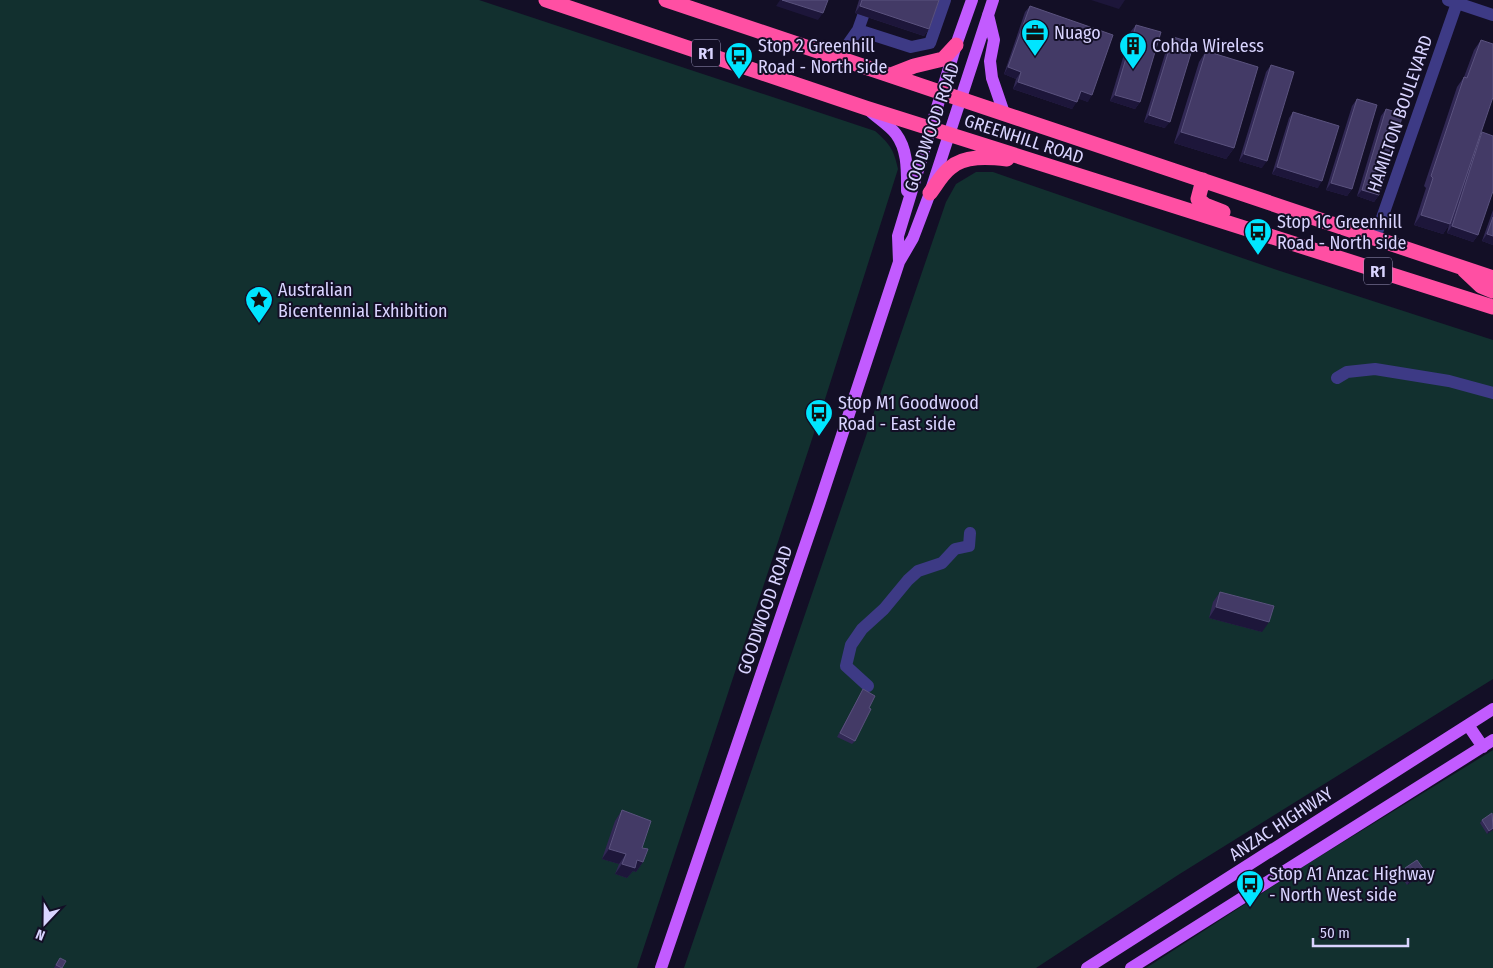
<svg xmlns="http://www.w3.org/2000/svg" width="1493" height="968" viewBox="0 0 1493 968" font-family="'Fira Sans Condensed',sans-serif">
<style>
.green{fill:#12302f}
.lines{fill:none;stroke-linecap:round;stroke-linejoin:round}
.minor{stroke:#3d3a85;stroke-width:12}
.major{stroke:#c25bff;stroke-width:12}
.highway{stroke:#ff4fa3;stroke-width:15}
.wall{fill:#312854}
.shaded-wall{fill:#1d163a}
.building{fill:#433a66;stroke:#5a527e}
.labels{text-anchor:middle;stroke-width:4;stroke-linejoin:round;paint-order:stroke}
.shield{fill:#130f26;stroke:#9e99be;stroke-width:1}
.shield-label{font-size:16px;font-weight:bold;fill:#d9d4ff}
.poi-label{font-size:18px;fill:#d9d4ff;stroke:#130f26;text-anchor:start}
.street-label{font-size:18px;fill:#d9d4ff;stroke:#130f26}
</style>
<rect width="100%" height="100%" fill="#130f26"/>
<path class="green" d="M0,0H479L875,131C890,144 894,150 898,169L820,415L637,968H0Z
M976,172H993L1274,269L1493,340V679L1178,875L1036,968H684L946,202L956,184Z
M1493,750V968H1146L1301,868Z"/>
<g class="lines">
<path class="minor" d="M1448,0L1493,15
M858,30L911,47L930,43L945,0
M839,57L858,30L863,16
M1375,238L1457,3
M1337,378L1347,372L1375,369L1449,381L1493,393
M868,686L846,666L851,645L862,629L884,609L908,580L918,571L942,563L955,549L969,546L970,533"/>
<path class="major" d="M988,15L994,40L990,61L992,78L1004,113
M869,110C877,118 889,125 896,134C908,150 907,171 907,191
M899,262L898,236L956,45L972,0
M1468,725L1483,747
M661,968L819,505L899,262L913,238L930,193L993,0
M1087,968L1493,709
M1131,968L1493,740"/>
<path class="highway" d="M546,0L866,108L1493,307
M666,0L1493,278
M891,75L914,66L943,59L956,45
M1203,180L1198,199L1205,205L1223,212
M930,193C936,185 942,174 950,168C964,155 989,157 1007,159
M1464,270L1481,286L1493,291"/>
</g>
<path class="wall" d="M859,0H939L929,29L924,36L855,13Z
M1030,6L1088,102L1078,98L1072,109L1013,89L1016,79L1004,74L1025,12Z
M1136,25L1140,102L1135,109L1110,101L1131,31Z
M1173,37L1165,128L1144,122L1168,44Z
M1481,40L1480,134L1478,235L1473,242L1447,233L1449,225L1443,234L1414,225L1426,188L1424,186L1457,87L1464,77L1474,50Z
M1206,51L1234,148L1226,159L1174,143L1199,62Z
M1271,65L1262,168L1239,161L1266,72Z
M1357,99L1352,189L1347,196L1326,190L1352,106Z
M1386,109L1379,195L1374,202L1357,196L1381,116Z
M1293,112L1318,188L1272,174L1289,118Z
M1493,210V245L1482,241Z
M1220,592L1262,632L1209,618L1213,602Z
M863,689L869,708L855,741L852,744L837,737Z
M622,810L642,848L643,862L636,872L633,871L627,878L615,874L619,864L602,859L615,821Z
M1493,814V830L1487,834L1480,823L1482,820Z
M1405,868L1419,877L1407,885L1400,875Z
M60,958L62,968H54L57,962Z"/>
<path class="shaded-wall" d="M780,0H782L823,13L818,20L776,6Z
M1091,0H1125L1119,9Z
M860,6L929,29L924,36L855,13Z
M1008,67L1021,72L1016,79L1004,74Z
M1018,82L1077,102L1072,109L1013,89Z
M1081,91L1092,95L1088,102L1076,98Z
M1115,95L1140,102L1135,109L1110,101Z
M1149,115L1170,122L1165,128L1144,122Z
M1181,132L1234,148L1226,159L1174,143Z
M1244,154L1267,161L1262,168L1239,161Z
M1277,167L1322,181L1318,188L1272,174Z
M1331,183L1352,189L1347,196L1326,190Z
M1362,190L1379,195L1374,202L1357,196Z
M1421,215L1450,224L1443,234L1414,225Z
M1452,226L1478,235L1473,242L1447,233Z
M1487,234L1493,236V245L1482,241Z
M1216,607L1269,622L1262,632L1209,618Z
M1493,828V830L1487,834L1489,831Z
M609,849L626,854L619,864L602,859Z
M637,860L643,862L636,872L633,871L627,878L615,874L622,864Z
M1424,870L1419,877L1407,885L1412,878Z"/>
<path class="building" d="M782,0H828L823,13Z
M862,0H939L929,29L860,6Z
M1030,6L1113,35L1092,95L1081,91L1077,102L1018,82L1021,72L1008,67Z
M1136,25L1161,32L1140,102L1115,95Z
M1173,37L1194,43L1170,122L1149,115Z
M1481,40L1493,44V97L1450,224L1421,215L1433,178L1431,176L1464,77L1467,78Z
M1206,51L1258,67L1234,148L1181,132Z
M1271,65L1294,72L1267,161L1244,154Z
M1357,99L1377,105L1352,189L1331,183Z
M1386,109L1403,114L1379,195L1362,190Z
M1293,112L1339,126L1322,181L1277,167Z
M1482,132L1493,136V191L1478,235L1452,226Z
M1493,217V236L1487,234Z
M1220,592L1274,606L1269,622L1216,607Z
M863,689L875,696L869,708L871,709L855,741L840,733Z
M622,810L651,821L642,848L648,849L643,862L637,860L635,868L622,864L626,854L609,849Z
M1492,813L1493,828L1489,831L1482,820Z
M1417,860L1424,870L1412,878L1405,868Z
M60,958L66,961L62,968L56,965Z"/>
<defs>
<symbol id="office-pin" viewBox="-11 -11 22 30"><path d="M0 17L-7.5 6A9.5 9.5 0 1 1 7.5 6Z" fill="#00e5ff" stroke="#130f26"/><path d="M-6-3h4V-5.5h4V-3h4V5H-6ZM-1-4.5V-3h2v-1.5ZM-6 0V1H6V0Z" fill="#111"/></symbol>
<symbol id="building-pin" viewBox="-11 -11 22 30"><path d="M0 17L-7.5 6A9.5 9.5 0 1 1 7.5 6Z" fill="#00e5ff" stroke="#130f26"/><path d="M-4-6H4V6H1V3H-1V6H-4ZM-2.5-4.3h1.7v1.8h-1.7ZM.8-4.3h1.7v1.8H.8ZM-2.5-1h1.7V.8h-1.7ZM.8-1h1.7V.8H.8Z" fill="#111"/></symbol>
<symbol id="bus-pin" viewBox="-11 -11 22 30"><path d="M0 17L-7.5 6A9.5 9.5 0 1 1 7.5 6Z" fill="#00e5ff" stroke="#130f26"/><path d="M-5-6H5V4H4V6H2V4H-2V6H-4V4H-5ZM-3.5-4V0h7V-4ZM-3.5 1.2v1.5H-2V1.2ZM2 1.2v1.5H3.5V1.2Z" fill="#111"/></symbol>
<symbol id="sight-pin" viewBox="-11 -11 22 30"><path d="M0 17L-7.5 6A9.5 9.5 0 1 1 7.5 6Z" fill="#00e5ff" stroke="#130f26"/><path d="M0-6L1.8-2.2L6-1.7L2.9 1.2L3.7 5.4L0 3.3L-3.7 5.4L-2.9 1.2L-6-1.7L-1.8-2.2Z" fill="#111"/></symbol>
</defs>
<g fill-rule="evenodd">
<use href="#office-pin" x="1019" y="17" width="32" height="43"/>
<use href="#building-pin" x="1117" y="30" width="32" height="43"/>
<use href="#bus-pin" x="723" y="40" width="32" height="43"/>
<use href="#bus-pin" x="1242" y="216" width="32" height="43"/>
<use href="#sight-pin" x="243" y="284" width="32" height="43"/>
<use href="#bus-pin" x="803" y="397" width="32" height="43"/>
<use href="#bus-pin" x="1234" y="868" width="32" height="43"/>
</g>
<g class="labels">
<g class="shield">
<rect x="692" y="39.5" width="28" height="27" rx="4"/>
<rect x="1364" y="257.5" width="28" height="27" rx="4"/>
</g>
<g class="shield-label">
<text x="706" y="59">R1</text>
<text x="1378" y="277">R1</text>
</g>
<g class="poi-label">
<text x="1054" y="39">Nuago</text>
<text x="758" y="52">Stop 2 Greenhill<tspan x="758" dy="21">Road - North side</tspan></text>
<text x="1152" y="52">Cohda Wireless</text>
<text x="1277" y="228">Stop 1C Greenhill<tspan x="1277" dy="21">Road - North side</tspan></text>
<text x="278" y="296">Australian<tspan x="278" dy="21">Bicentennial Exhibition</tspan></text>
<text x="838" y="409">Stop M1 Goodwood<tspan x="838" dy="21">Road - East side</tspan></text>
<text x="1269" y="880">Stop A1 Anzac Highway<tspan x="1269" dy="21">- North West side</tspan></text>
</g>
<g class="street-label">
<text transform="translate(1400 114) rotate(-71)" y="6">HAMILTON BOULEVARD</text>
<text transform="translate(932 127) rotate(-71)" y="6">GOODWOOD ROAD</text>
<text transform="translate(1024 139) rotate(18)" y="6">GREENHILL ROAD</text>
<text transform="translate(765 610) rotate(-71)" y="6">GOODWOOD ROAD</text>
<text transform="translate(1281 824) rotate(-33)" y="6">ANZAC HIGHWAY</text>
</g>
</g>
<g transform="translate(45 923) rotate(202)" stroke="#130f26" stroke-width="4" paint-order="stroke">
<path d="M0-4L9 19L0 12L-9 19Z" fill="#d9d4ff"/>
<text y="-8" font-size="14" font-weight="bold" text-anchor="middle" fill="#d9d4ff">N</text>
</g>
<path d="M1313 938v8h95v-8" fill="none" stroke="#d9d4ff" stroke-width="2.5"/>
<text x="1320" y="938" font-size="15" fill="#d9d4ff" stroke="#130f26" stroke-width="4" paint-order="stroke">50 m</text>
</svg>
